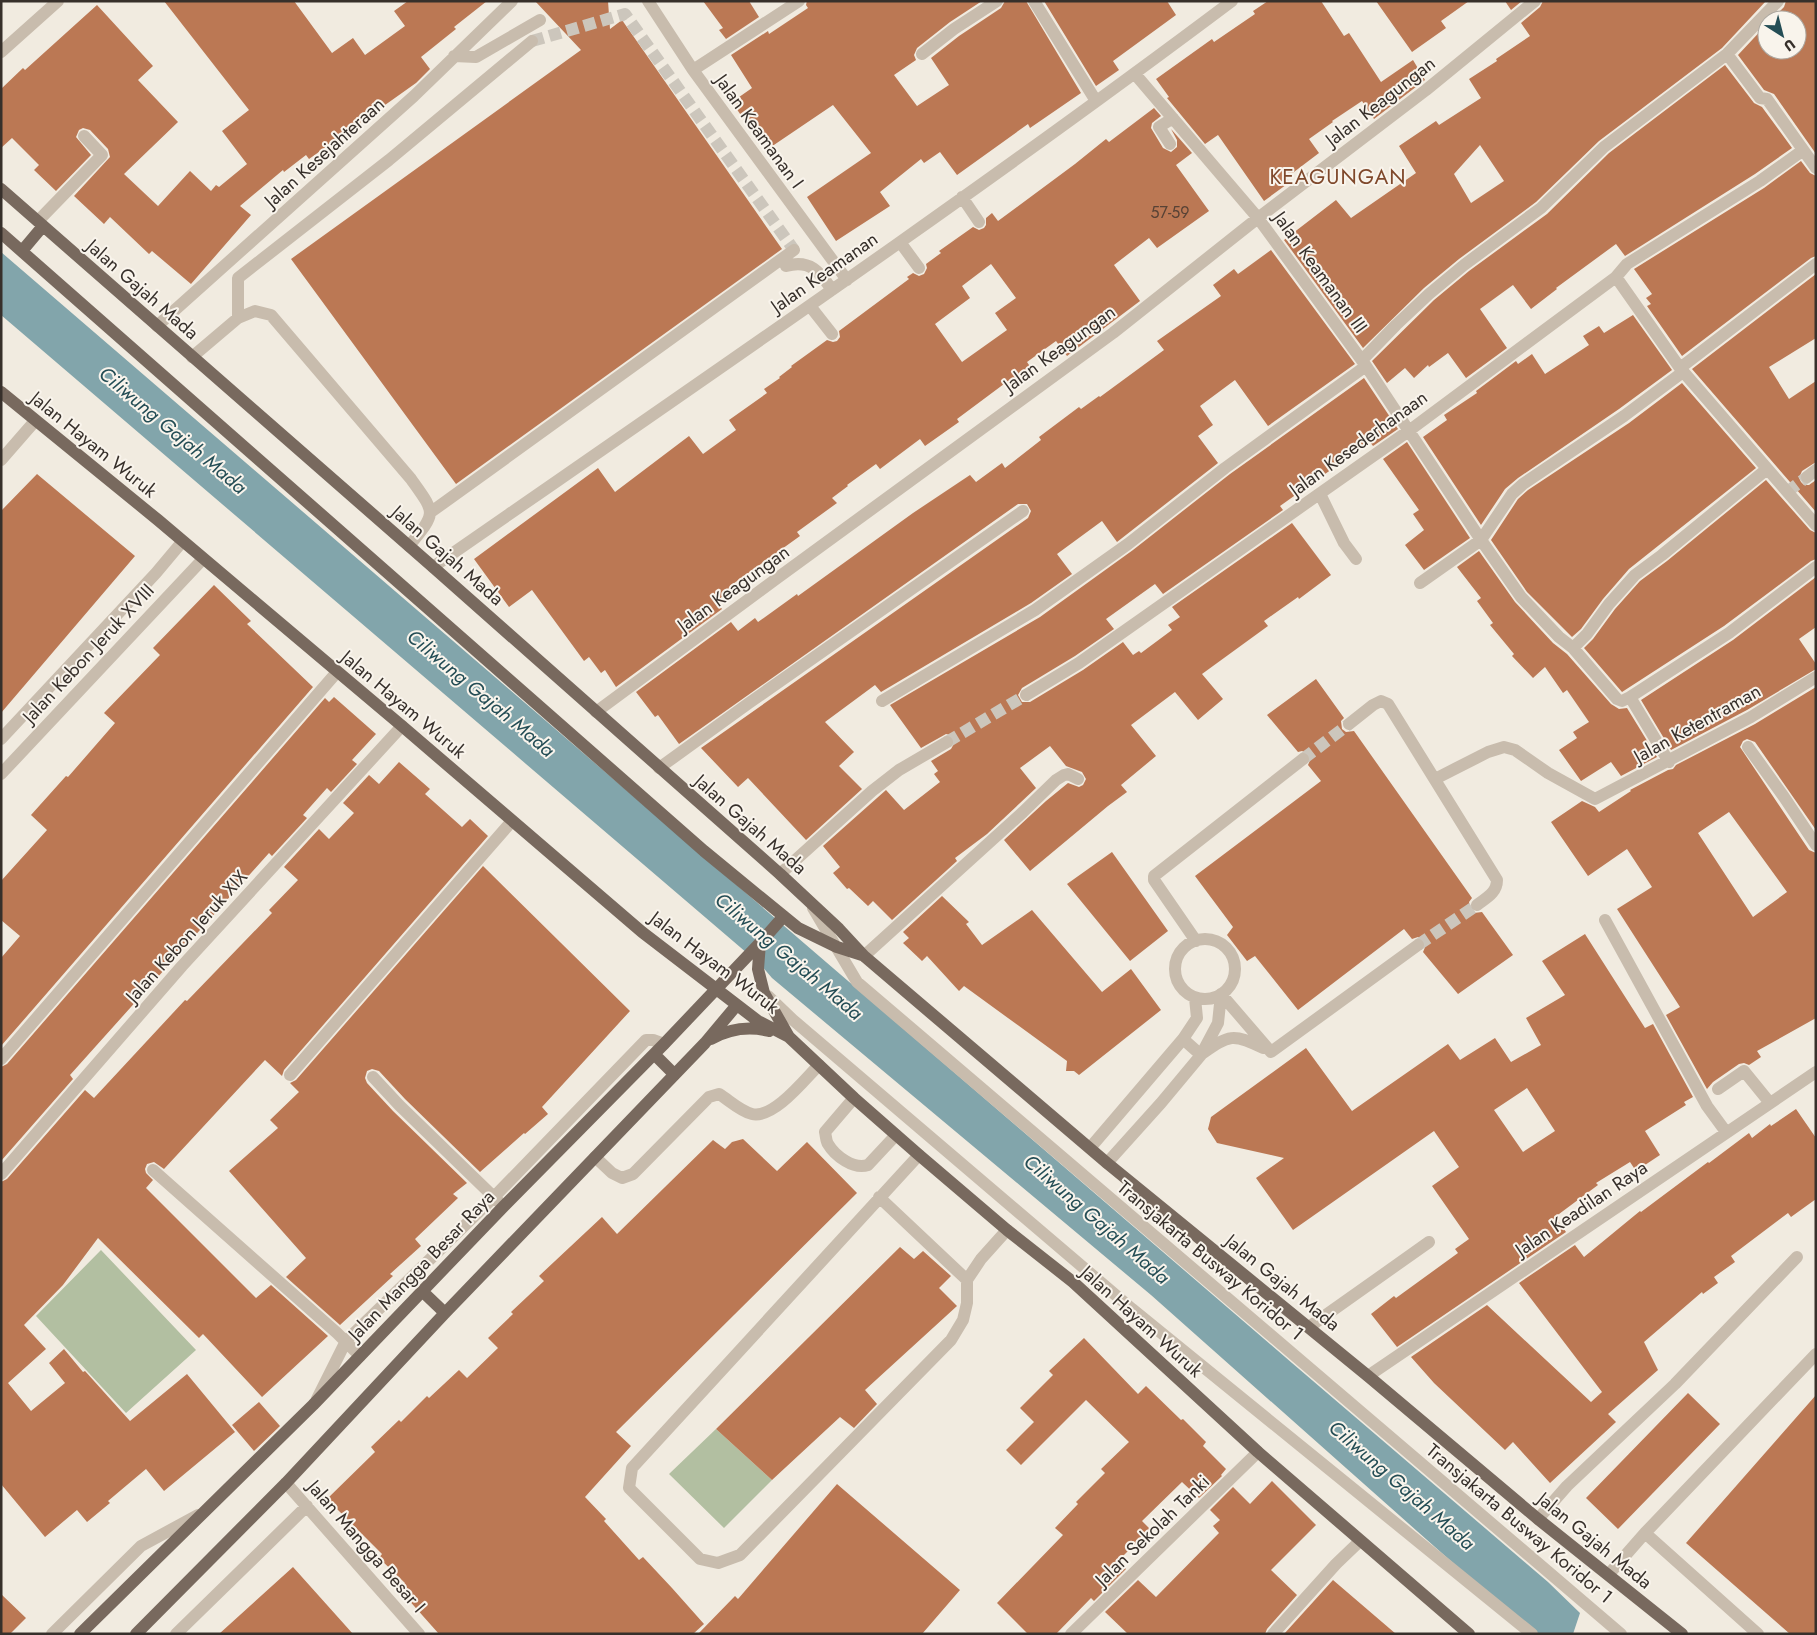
<svg xmlns="http://www.w3.org/2000/svg" width="1817" height="1635" viewBox="0 0 1817 1635" font-family="Jost,sans-serif">
<style>
.green{fill:#b2bfa1}
.water{fill:#82a5ab}
.building{fill:#bb7854;fill-rule:evenodd}
.lines{fill:none;stroke-linecap:round;stroke-linejoin:round}
.minor-tunnel{stroke:#ccc6bc;stroke-width:12;stroke-dasharray:12 6;stroke-linecap:butt}
.minor{stroke:#c8bcad;stroke-width:12}
.major{stroke:#78695e;stroke-width:12}
.labels{text-anchor:middle;stroke-width:4;stroke-linejoin:round;paint-order:stroke}
.number-label{font-size:16px;fill:#584235}
.street-label{font-size:19px;fill:#37302b;stroke:#f9f4ec}
.water-label{font-size:20px;font-style:italic;fill:#244d55;stroke:#f9f4ec}
.quarter-label{font-size:21px;letter-spacing:1px;fill:#7f482b;stroke:#f9f4ec}
</style>
<rect width="100%" height="100%" fill="#f1ebe0"/>
<path class="green" d="M101,1250L196,1350L126,1413L36,1316Z
M716,1429L772,1480L724,1528L669,1474Z"/>
<path class="water" d="M1,252L1292,1363L1548,1582L1580,1613L1573,1634H1533L1151,1295L772,978L761,965L1,315Z"/>
<path class="building" d="M164,1H294L332,53L353,38L365,55L405,26L394,11L408,1H487L454,27L456,29L421,57L430,69L416,83L309,159L306,155L284,172L283,170L240,206L251,215L191,284L152,251L149,254L110,217L104,224L74,196L110,157L108,149L90,130L83,128L79,130L76,137L91,155L56,191L34,170L39,165L12,138L1,148V89L23,68L25,70L97,5L153,66L138,80L178,122L124,174L158,206L190,171L211,191L216,185L219,187L247,164L222,131L249,110Z
M535,1H608L610,29L622,20L782,249L456,484L291,259L581,50Z
M703,1H749L759,17L726,39L719,30L723,28Z
M807,1H982L950,22L917,48L914,55L916,60L894,75L917,106L949,85L931,58L959,36L1001,8L1005,1H1026L1081,93L1030,128L1028,124L957,175L940,152L924,163L921,159L880,192L890,206L836,241L807,197L871,153L833,105L765,151L732,102L752,88L731,55L768,31L769,34L808,8L806,5Z
M1044,1H1167L1176,15L1113,61L1119,70L1096,86Z
M1268,1H1321L1344,36L1349,33L1381,82L1413,60L1425,80L1374,119L1362,101L1332,121L1333,122L1309,139L1319,153L1286,178L1290,182L1264,201L1218,135L1205,144L1167,98L1169,97L1156,79L1212,39L1214,42L1255,14L1253,11Z
M1376,1H1469L1441,21L1446,28L1412,52Z
M1505,1H1522L1511,10Z
M1543,1H1766L1722,48L1599,141L1536,202L1459,259L1424,288L1363,348L1284,240L1336,200L1351,218L1416,173L1399,146L1436,121L1439,125L1481,98L1469,79L1497,61L1496,59L1530,36L1521,23L1540,7ZM1480,145L1504,181L1471,203L1454,174Z
M1786,1H1816V154L1774,94L1764,90L1738,55L1767,24V50H1797V20H1771L1784,7Z
M1725,65L1754,103L1762,107L1792,148L1755,174L1625,256L1616,244L1556,288L1557,289L1531,309L1513,285L1480,309L1507,348L1466,378L1448,353L1429,367L1428,365L1414,378L1405,368L1387,383L1372,361L1434,300L1469,271L1547,214L1609,153Z
M1154,108L1161,116L1152,123L1151,128L1163,148L1171,152L1177,147V140L1171,129L1192,153L1176,165L1209,211L1157,248L1149,238L1114,265L1140,301L1067,356L1056,341L1027,362L1035,374L1014,389L1008,381L957,419L959,422L925,446L920,439L880,469L876,464L847,485L848,486L832,498L837,503L797,532L800,536L730,586L733,589L716,601L722,609L616,687L605,670L601,673L589,657L584,661L532,590L509,607L474,559L598,468L615,492L689,436L703,454L736,430L729,420L767,393L764,389L780,378L779,377L792,367L791,366L827,340L833,342L837,341L840,337L839,331L909,279L907,277L913,273L919,276L924,274L927,268L926,264L941,253L939,251L973,227L979,230L984,228L986,225V218L992,213L998,221L1075,164L1106,139L1109,142ZM991,264L1016,298L995,313L1007,330L962,362L935,324L970,298L962,286Z
M1801,161L1810,173L1816,176V256L1811,258L1682,356L1647,306L1651,304L1646,298L1652,294L1634,269L1764,188Z
M1271,250L1355,364L1268,426L1235,380L1200,406L1213,425L1198,436L1218,463L1117,542L1102,521L1057,554L1072,574L1031,603L881,692L875,685L825,722L854,752L839,766L862,789L806,840L748,778L738,787L701,748L1028,518L1031,511L1027,504H1018L679,744L658,715L655,717L636,692L731,622L738,631L755,618L758,622L797,594L798,596L913,513L970,475L976,482L1002,463L1005,468L1041,440L1039,437L1079,407L1081,409L1099,396L1100,397L1164,350L1157,341L1221,296L1213,285L1234,269L1238,274Z
M1816,274V338L1769,367L1789,399L1816,381V462L1802,471L1799,478L1801,482L1804,485H1809L1816,480V512L1692,369Z
M1633,315L1672,370L1619,409L1518,478L1505,489L1481,525L1423,437L1447,420L1444,415L1477,393L1476,391L1516,361L1518,364L1532,354L1545,374L1589,345L1583,336L1599,326L1604,333Z
M1364,378L1398,429L1373,446L1370,442L1280,506L1283,510L1163,594L1155,584L1106,619L1114,629L1075,656L1022,688L1018,695L1022,702H1030L1083,670L1123,642L1133,655L1139,651L1141,653L1172,630L1168,625L1180,617L1172,607L1292,523L1331,575L1299,599L1298,597L1264,621L1268,626L1202,674L1223,699L1198,720L1175,692L1131,725L1156,756L1121,785L1127,792L1108,806L1030,871L1004,840L1046,801L1068,783L1079,787L1083,785L1086,779L1082,772L1066,766L1050,746L1020,768L1036,788L987,834L955,858L957,861L892,920L873,901L868,906L849,888L847,889L833,873L840,867L823,846L886,790L904,810L940,782L934,774L938,771L931,761L951,749L955,742L951,735L946,734L921,748L890,705L1040,617L1133,550L1230,474Z
M1682,383L1756,468L1629,569L1603,599L1581,629L1572,637L1527,592L1491,540L1518,499L1528,490L1629,423Z
M1407,442L1470,538L1424,570L1405,545L1424,530L1413,514L1419,510L1383,459Z
M37,474L135,556L1,713V511Z
M1766,480L1810,530L1816,533V559L1811,561L1724,626L1622,692L1584,648L1593,639L1615,609L1640,581L1667,561Z
M1479,551L1515,602L1553,643L1567,654L1611,704L1619,709L1627,708L1657,757L1621,776L1611,762L1581,781L1559,750L1577,738L1573,732L1589,722L1567,690L1563,693L1545,667L1533,678L1512,656L1514,654L1490,625L1493,623L1477,601L1481,598L1457,567Z
M1816,577V627L1799,639L1816,664V669L1747,710L1671,750L1641,700L1733,640Z
M214,585L251,621L247,624L313,687L1,1046V958L20,936L1,920V881L47,830L31,815L66,776L68,777L115,723L104,713L160,655L153,648Z
M1316,679L1344,718L1341,721L1342,729L1346,732L1354,731L1472,898L1469,902L1470,909L1474,913L1482,912L1513,955L1458,994L1423,952L1426,945L1424,940L1418,937L1412,939L1404,929L1298,1010L1255,956L1247,961L1227,935L1233,927L1195,876L1321,781L1308,765L1311,758L1309,754L1302,751L1298,752L1267,715Z
M1816,687V830L1755,742L1747,739L1743,741L1740,747L1809,850L1816,853V1018L1757,1051L1761,1057L1749,1065L1744,1063L1739,1064L1713,1082L1707,1089L1666,1015L1680,1007L1617,909L1652,887L1627,849L1588,876L1551,822L1582,801L1595,807L1599,812L1631,791L1630,790L1668,770L1673,769L1676,765L1755,724ZM1729,812L1787,892L1753,917L1698,833Z
M334,697L376,734L352,760L357,764L331,792L327,788L303,815L307,818L272,856L269,853L70,1075L73,1079L1,1161V1067L7,1064L325,698L329,702Z
M399,762L430,789L425,794L462,827L470,819L488,836L284,1070L282,1076L265,1060L164,1169L154,1162L147,1164L145,1169L146,1173L153,1180L146,1188L256,1298L271,1285L328,1336L262,1397L203,1334L199,1338L98,1238L63,1285L24,1325L46,1349L8,1383L31,1411L65,1383L49,1363L64,1349L83,1372L85,1371L130,1421L187,1374L235,1432L164,1491L146,1469L108,1501L110,1503L87,1522L77,1510L45,1537L1,1484V1182L7,1179L85,1090L94,1098L185,1000L187,1001L272,913L269,910L298,880L284,867L319,829L329,839L354,813L343,803L369,775L379,784Z
M1112,852L1168,931L1130,961L1067,884Z
M483,866L630,1011L542,1107L548,1114L525,1134L524,1133L480,1172L405,1099L379,1071L372,1069L367,1071L365,1078L367,1083L393,1111L467,1183L453,1194L458,1198L415,1239L421,1246L390,1274L393,1276L340,1325L286,1277L306,1258L229,1171L278,1128L270,1120L299,1092L290,1083L296,1080Z
M942,896L969,922L966,924L982,945L1032,910L1102,992L1131,969L1161,1010L1079,1075L1074,1071H1066L1067,1061L964,986L959,991L927,956L922,961L903,943L909,938L903,932Z
M1585,934L1645,1028L1653,1024L1693,1097L1684,1102L1686,1105L1645,1131L1660,1155L1636,1171L1630,1162L1596,1183L1598,1185L1555,1217L1566,1232L1397,1347L1371,1314L1394,1296L1396,1298L1458,1253L1455,1249L1469,1239L1432,1186L1459,1167L1434,1131L1293,1230L1256,1178L1284,1158L1217,1143L1208,1129L1211,1117L1306,1048L1352,1111L1448,1044L1460,1060L1495,1038L1511,1062L1541,1045L1526,1018L1565,995L1542,961ZM1527,1088L1555,1131L1523,1152L1494,1110Z
M1796,1109L1816,1138V1199L1791,1217L1788,1213L1731,1256L1735,1262L1714,1277L1718,1283L1703,1294L1702,1292L1644,1342L1658,1370L1608,1414L1616,1422L1550,1483L1513,1442L1505,1450L1434,1383L1411,1357L1487,1305L1591,1402L1602,1392L1519,1283L1575,1245L1584,1257L1640,1211L1641,1212L1708,1162L1709,1163L1749,1133L1752,1138L1770,1124L1771,1126Z
M743,1139L777,1171L807,1142L857,1193L616,1432L631,1446L585,1497L606,1519L604,1521L639,1560L643,1557L672,1588L704,1624L693,1634H439L398,1588L405,1583L379,1558L382,1554L327,1499L375,1452L371,1447L399,1420L401,1422L427,1396L429,1398L459,1370L467,1378L498,1348L488,1338L513,1314L511,1312L544,1281L539,1276L602,1217L617,1234L713,1140L725,1149L732,1142Z
M900,1247L914,1259L923,1251L951,1276L939,1288L957,1306L865,1390L877,1404L854,1428L840,1417L772,1480L716,1429Z
M1084,1338L1138,1394L1146,1386L1181,1420L1183,1419L1206,1442L1203,1446L1226,1469L1221,1475L1222,1476L1199,1498L1182,1482L1142,1521L1150,1529L1118,1561L1126,1569L1094,1601L1091,1598L1056,1634H1028L997,1603L1063,1535L1055,1528L1078,1504L1076,1502L1105,1473L1101,1469L1129,1442L1086,1400L1021,1465L1006,1450L1034,1422L1020,1408L1053,1375L1049,1371Z
M1688,1393L1720,1424L1618,1529L1586,1498Z
M1816,1395V1634H1790L1686,1543Z
M259,1402L280,1426L254,1451L232,1425Z
M1272,1481L1316,1525L1271,1570L1297,1595L1267,1629L1265,1634H1128L1105,1612L1138,1580L1156,1597L1219,1533L1213,1526L1220,1520L1210,1510L1233,1487L1250,1504Z
M837,1484L960,1590L922,1634H698L735,1596L738,1599Z
M293,1567L353,1634H219Z
M1333,1580L1396,1634H1284Z
M1,1594L26,1618L10,1634H1Z"/>
<g class="lines">
<path class="minor-tunnel" d="M532,41L625,14L794,250
M1787,492L1807,477
M947,742L1026,695
M1303,759L1349,724
M1418,945L1477,905"/>
<path class="minor" d="M648,1L693,70L847,280
M1034,1L1096,101
M1,52L58,1
M922,54L954,29L997,1
M1727,54L1760,98L1767,99L1816,168
M454,56L476,57L540,20
M693,70L799,1
M1135,74L1258,218L1366,366L1481,540L1521,597L1559,637L1573,648L1617,699L1622,701L1630,697L1669,762
M1170,144L1159,127L1173,118
M962,197L979,222
M38,221L102,155L84,136
M900,242L919,268
M786,266C810,259 820,272 832,290
M1616,277L1680,368L1816,525
M810,306L832,334
M238,318V278L389,160L532,41
M157,326L414,96L512,1
M192,357L238,318L255,311L271,315L411,479C436,514 437,512 409,546
M1362,360L1396,325L1429,294L1464,265L1541,208L1604,147L1727,54L1778,1
M1680,368L1816,264
M1,460L35,421
M1807,477L1816,470
M1320,494L1344,543L1356,559
M431,512L794,250
M433,567C701,381 971,197 1232,1
M1420,583L1481,540L1512,494L1523,484L1624,416L1683,372
M1573,648L1587,634L1609,604L1635,575L1662,555L1767,469
M1026,695L1079,663L1410,430L1616,277L1627,264L1760,181L1802,151
M1630,697L1729,633L1816,567
M882,701L1035,610L1128,544L1225,468L1366,366
M596,712L776,579L1113,333L1258,218L1426,90L1535,1
M1349,724L1373,705L1381,701L1388,704L1497,880C1497,893 1486,898 1477,905
M1,739L156,573L182,542
M1748,747L1784,797L1816,845
M659,768L749,703L1023,511
M1,774L203,559
M1435,779L1488,752L1504,747L1515,750L1548,773L1595,799L1751,717L1816,677
M780,874L872,791L899,770L947,742
M813,908L857,982L1621,1634
M1605,920L1707,1106L1726,1132
M1175 969a30 30 0 1 1 60 0a30 30 0 1 1-60 0Z
M1196,941L1154,880V876L1303,759
M864,956L1023,812L1056,780L1064,775L1068,774L1078,779
M1221,994L1271,1052L1418,945
M768,996L793,1020L1132,1309L1532,1634
M1183,1039L1201,1055
M1203,1053C1229,1035 1233,1033 1263,1048
M1,1059L337,672
M290,1075L512,821
M373,1077L399,1105L500,1203
M1718,1089L1744,1071L1770,1103
M854,1098L825,1132C826,1136 826,1141 828,1144C835,1156 854,1170 868,1165L896,1135
M1090,1148L1183,1039L1197,1018L1195,998
M919,1155L632,1468L629,1488L700,1559L718,1563L740,1555L951,1340L963,1320L967,1303V1280L981,1259L1007,1230
M595,1157L612,1173L622,1178L633,1174L709,1097L719,1094C729,1100 740,1111 752,1114C774,1119 805,1079 819,1065
M1107,1163L1161,1103L1201,1055L1218,1023L1221,994
M153,1170L337,1333L360,1356
M1,1174L182,966L402,726
M879,1197L967,1280
M1309,1327L1429,1242
M1368,1376L1816,1072
M317,1399L346,1341L494,1197L646,1040H653L664,1044
M286,1483L419,1634
M1538,1519L1567,1486L1675,1384L1797,1257
M1645,1533L1758,1634
M1609,1574L1645,1533L1816,1354
M52,1634L141,1546L198,1515
M176,1634L307,1506
M1071,1634L1258,1452
M1273,1634L1336,1564L1360,1541"/>
<path class="major" d="M1,189L433,567L780,874L839,929L864,956L1107,1163L1368,1376L1538,1519L1682,1634
M1,233L704,851L798,928L837,947L862,955
M22,251L43,226
M1,392L158,520L402,726L642,932L758,1021L789,1037
M760,943L758,969L764,993L789,1037L854,1098L919,1155L1007,1230L1073,1282L1258,1452L1469,1634
M711,1039C729,1029 749,1026 769,1031
M654,1054L674,1074
M422,1291L445,1313
M80,1634L313,1405L504,1206L664,1044L760,943L783,917
M136,1634L286,1483L445,1313L705,1043L736,1006"/>
</g>
<g class="labels">
<g class="number-label">
<text x="1170" y="218">57-59</text>
</g>
<g class="street-label">
<text transform="translate(1380 101) rotate(-38)" y="7">Jalan Keagungan</text>
<text transform="translate(760 131) rotate(54)" y="7">Jalan Keamanan I</text>
<text transform="translate(324 152) rotate(-42)" y="7">Jalan Kesejahteraan</text>
<text transform="translate(824 272) rotate(-35)" y="7">Jalan Keamanan</text>
<text transform="translate(1321 272) rotate(54)" y="7">Jalan Keamanan III</text>
<text transform="translate(143 289) rotate(41)" y="7">Jalan Gajah Mada</text>
<text transform="translate(1059 348) rotate(-36)" y="7">Jalan Keagungan</text>
<text transform="translate(1358 443) rotate(-36)" y="7">Jalan Kesederhanaan</text>
<text transform="translate(94 444) rotate(39)" y="7">Jalan Hayam Wuruk</text>
<text transform="translate(448 555) rotate(41)" y="7">Jalan Gajah Mada</text>
<text transform="translate(733 588) rotate(-36)" y="7">Jalan Keagungan</text>
<text transform="translate(88 653) rotate(-47)" y="7">Jalan Kebon Jeruk XVIII</text>
<text transform="translate(404 704) rotate(40)" y="7">Jalan Hayam Wuruk</text>
<text transform="translate(1697 723) rotate(-29)" y="7">Jalan Ketentraman</text>
<text transform="translate(751 824) rotate(41)" y="7">Jalan Gajah Mada</text>
<text transform="translate(186 936) rotate(-48)" y="7">Jalan Kebon Jeruk XIX</text>
<text transform="translate(715 962) rotate(37)" y="7">Jalan Hayam Wuruk</text>
<text transform="translate(1581 1208) rotate(-34)" y="7">Jalan Keadilan Raya</text>
<text transform="translate(1211 1260) rotate(40)" y="7">Transjakarta Busway Koridor 1</text>
<text transform="translate(421 1265) rotate(-46)" y="7">Jalan Mangga Besar Raya</text>
<text transform="translate(1283 1282) rotate(39)" y="7">Jalan Gajah Mada</text>
<text transform="translate(1142 1321) rotate(42)" y="7">Jalan Hayam Wuruk</text>
<text transform="translate(1520 1523) rotate(40)" y="7">Transjakarta Busway Koridor 1</text>
<text transform="translate(1152 1530) rotate(-44)" y="7">Jalan Sekolah Tanki</text>
<text transform="translate(1595 1540) rotate(39)" y="7">Jalan Gajah Mada</text>
<text transform="translate(367 1546) rotate(49)" y="7">Jalan Mangga Besar I</text>
</g>
<g class="water-label">
<text transform="translate(173 430) rotate(40)" y="7">Ciliwung Gajah Mada</text>
<text transform="translate(481 693) rotate(40)" y="7">Ciliwung Gajah Mada</text>
<text transform="translate(789 956) rotate(40)" y="7">Ciliwung Gajah Mada</text>
<text transform="translate(1097 1219) rotate(41)" y="7">Ciliwung Gajah Mada</text>
<text transform="translate(1402 1485) rotate(41)" y="7">Ciliwung Gajah Mada</text>
</g>
<g class="quarter-label">
<text x="1338" y="184">KEAGUNGAN</text>
</g>
</g>
<rect width="1817" height="1635" fill="none" stroke="#37302b" stroke-width="5"/>
<g transform="translate(1782 35) rotate(144)"><circle r="24" fill="#f9f4ec" stroke="#aba69f"/>
<path d="M0-4L9 19L0 12L-9 19Z" fill="#244d55"/>
<text y="-8" font-size="14" font-weight="bold" text-anchor="middle" fill="#37302b">U</text>
</g>
</svg>
